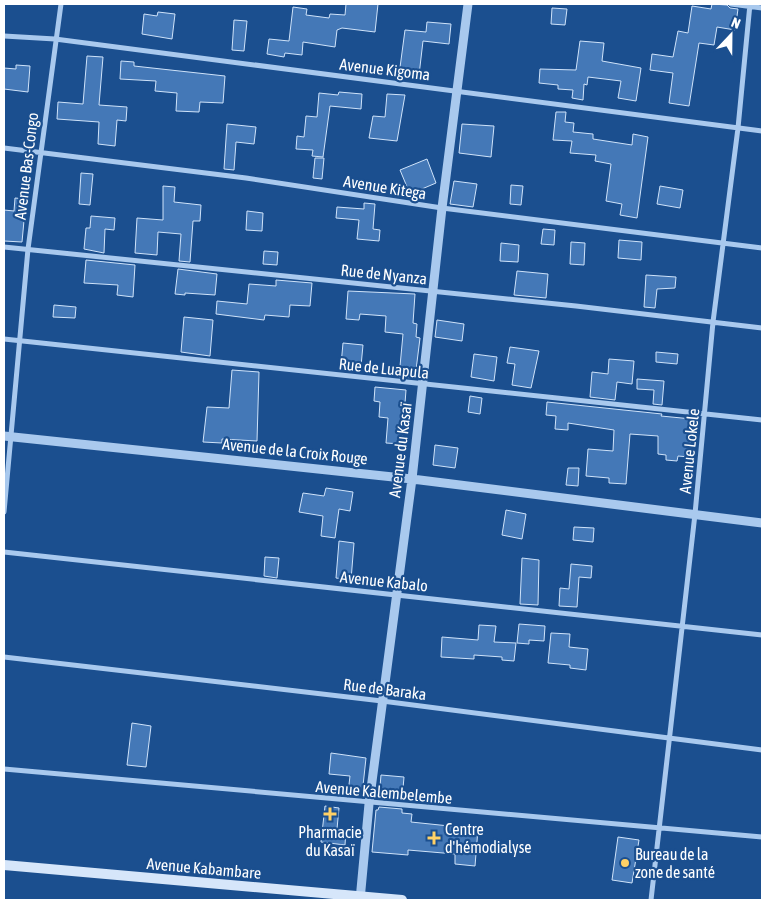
<svg xmlns="http://www.w3.org/2000/svg" width="766" height="904" viewBox="0 0 766 904" font-family="'Asap Condensed',sans-serif">
<style>
.building{fill:#4478b7;stroke:#cfe3fa}
.lines{fill:none;stroke-linecap:round;stroke-linejoin:round}
.minor{stroke:#a9c9ee;stroke-width:5}
.tertiary{stroke:#a9c9ee;stroke-width:9}
.secondary{stroke:#d6e6fa;stroke-width:10}
.poi-dot{fill:#ffd166;stroke:#1b4f8f;stroke-width:2}
.labels{text-anchor:middle;stroke-width:4.5;stroke-linejoin:round;paint-order:stroke}
.street-label{font-size:16px;fill:#fff;stroke:#1b4f8f}
.poi-label{font-size:16px;fill:#fff;stroke:#1b4f8f;text-anchor:start}
</style>
<rect width="100%" height="100%" fill="#1b4f8f"/>
<path class="building" d="M346,4H378L375,32L342,28L337,30L335,47L303,42L302,55L285,53L284,57L267,54L269,39L289,41L293,7L307,9L306,15L329,18L330,14L345,15Z
M712,4L727,5L730,8L738,9L735,30L717,27L714,45L699,43L689,106L669,103L673,73L650,70L652,54L673,57L678,31L688,33L692,6L711,9Z
M552,8L567,9L565,25L551,24Z
M158,12L175,14L172,39L142,34L144,14L157,16Z
M234,20L247,21L244,51L232,50Z
M427,22L451,24L449,44L423,41L419,75H399L405,30L426,32Z
M580,41L604,43L602,61L641,68L636,101L618,98L621,81L588,77L587,85L584,84L583,100L572,98L573,90L558,89V85L539,83L540,69L576,70Z
M87,56L103,57L99,105L127,107L126,121L117,120L115,146L98,144L99,122L57,119L58,102L83,104Z
M121,61L134,62V66L225,76L223,103L200,102L199,112L176,111L177,93L155,91L156,81L120,79Z
M16,65L30,66L28,92L4,89V68L16,69Z
M339,92L362,94L361,109L330,106L323,157L312,156L313,150L296,149L297,136L304,137L306,116L317,117L319,93L338,95Z
M387,94L405,95L397,141L369,138L373,116L385,117Z
M556,112H566L565,122L574,123L573,132L593,134V139L632,145L633,134L648,137L637,218L620,215L622,204L606,201L611,164L595,161L596,155L570,153L572,141L553,140Z
M227,124L256,127L254,144L236,142L234,170L224,169Z
M462,124L494,126L491,157L459,153Z
M315,158H324L322,179L313,178Z
M427,159L436,183L410,194L400,170Z
M81,173L93,174L90,205L79,204Z
M454,181L477,184L473,207L450,204Z
M511,185L523,186L521,205L510,204Z
M163,186L175,187L174,202L201,205L200,221H193L190,262L179,261L181,234L158,232L157,255L135,253L137,218L163,220Z
M660,186L683,190L680,208L657,204Z
M15,198L26,199L22,242L4,241V210L14,211Z
M364,203L375,204L373,229L380,230L379,241L357,239L359,220L336,218L337,207L364,209Z
M247,211L263,213L262,231L246,230Z
M91,216L115,218L114,230L105,229L104,253L84,249L86,228H90Z
M543,229L555,230L554,245L541,244Z
M619,240L642,242L641,260L618,258Z
M571,242L585,243L584,265L570,264Z
M501,243L519,245L518,262L500,261Z
M264,251L278,252L277,265L263,264Z
M86,260L135,265L133,297L117,295L118,285L84,283Z
M178,269L217,274L215,295L185,293V295L175,294Z
M517,271L548,274L546,298L514,295Z
M646,275L676,277L675,288L657,289L655,308L644,307Z
M276,280L312,283L310,306L290,305L289,317L265,315L264,320L216,314L217,301L247,304L249,284L276,286Z
M348,291L415,294L413,323L417,324L416,337L420,338L415,378L399,377L403,334L385,332L386,316L360,314L359,320L346,319Z
M54,305L76,307L75,318L53,317Z
M184,317L213,320L210,356L181,352Z
M437,320L464,324L462,341L435,337Z
M343,343L363,345L361,366L341,365Z
M510,347L539,351L531,388L512,385L515,364L507,363Z
M656,352L678,354L677,364L656,362Z
M474,354L497,357L494,381L471,377Z
M609,359L634,361L632,384L617,382L615,400L590,397L592,372L608,374Z
M232,370L259,372L257,441L222,439V443L203,442L207,407L229,408Z
M637,379L664,381L662,405L653,404L654,390L637,389Z
M375,387L406,390L402,444L386,443L388,418L379,417L380,402L374,401Z
M470,396L482,398L480,414L468,412Z
M547,402L662,414L661,416L692,419L689,457L678,456L677,461L666,460V455L658,454V436L630,434L626,484L609,483V478L586,476L588,449L613,451L614,430L568,423V430L555,429L556,416L546,415Z
M435,445L458,448L455,468L433,465Z
M568,468H579L578,486L566,485Z
M326,488L353,492L350,511L339,509L335,538L321,536L323,516L299,512L303,493L324,496Z
M506,510L526,514L522,539L502,535Z
M574,527L594,528L593,542L573,540Z
M339,541L354,543L351,580L336,578Z
M265,557L279,558L277,578L264,576Z
M522,558L539,560L538,605L520,604Z
M571,564L592,566L591,578L579,577L577,607L559,606L560,588L569,589Z
M519,624L545,626L544,641L529,640V644L517,643Z
M479,625L496,626L494,642L516,643L514,661L502,660V657L474,655V659L441,657L442,637L478,640Z
M551,633L570,634L569,647L588,649L586,670L570,668V665L548,663Z
M132,723L151,726L146,767L127,765Z
M331,753L366,758L362,795L348,793L350,776L329,774Z
M381,775L404,777L402,800L379,798Z
M325,806L339,808L337,829L346,830L345,845L321,842Z
M379,807L402,809V813L412,814L411,822L478,829L475,866L455,864V854L408,850V855L372,852L376,810H378Z
M618,837L639,840L632,883L612,880Z"/>
<g class="lines">
<path class="minor" d="M731,4L762,8
M4,36L55,39L762,131
M4,148L246,178L442,208L762,248
M4,247L576,306L762,328
M4,339L762,420
M4,512L28,249L61,4
M4,552L762,635
M4,657L382,701L762,750
M4,769L762,837
M651,900L695,514L713,322L738,128L750,4"/>
<path class="tertiary" d="M4,436L412,479L762,523
M360,900L369,804L412,479L442,208L468,4"/>
<path class="secondary" d="M4,865L402,900"/>
</g>
<g class="poi-dot">
<path d="M327.5 806.5h5v5h5v5h-5v5h-5v-5h-5v-5h5z"/>
<path d="M431.5 830.5h5v5h5v5h-5v5h-5v-5h-5v-5h5z"/>
<circle cx="625" cy="863" r="5"/>
</g>
<g class="labels">
<g class="street-label">
<text transform="translate(385 69) rotate(7)" y="6">Avenue Kigoma</text>
<text transform="translate(26 166) rotate(-83)" y="6">Avenue Bas-Congo</text>
<text transform="translate(385 187) rotate(9)" y="6">Avenue Kitega</text>
<text transform="translate(384 274) rotate(6)" y="6">Rue de Nyanza</text>
<text transform="translate(384 368) rotate(6)" y="6">Rue de Luapula</text>
<text transform="translate(400 450) rotate(-83)" y="6">Avenue du Kasaï</text>
<text transform="translate(295 451) rotate(6)" y="6">Avenue de la Croix Rouge</text>
<text transform="translate(689 451) rotate(-84)" y="6">Avenue Lokele</text>
<text transform="translate(384 581) rotate(6)" y="6">Avenue Kabalo</text>
<text transform="translate(385 689) rotate(7)" y="6">Rue de Baraka</text>
<text transform="translate(384 792) rotate(5)" y="6">Avenue Kalembelembe</text>
<text transform="translate(204 868) rotate(5)" y="6">Avenue Kabambare</text>
</g>
<g class="poi-label">
<text x="445" y="835">Centre<tspan x="445" dy="18">d'hémodialyse</tspan></text>
<text x="330" y="838" text-anchor="middle">Pharmacie<tspan x="330" dy="18">du Kasaï</tspan></text>
<text x="635" y="860">Bureau de la<tspan x="635" dy="18">zone de santé</tspan></text>
</g>
</g>
<rect width="766" height="904" fill="none" stroke="#ffffff" stroke-width="10"/>
<g transform="translate(731 35) rotate(22)" stroke="#1b4f8f" stroke-width="4" paint-order="stroke">
<path d="M0-4L9 19L0 12L-9 19Z" fill="#ffffff"/>
<text y="-8" font-size="14" font-weight="bold" text-anchor="middle" fill="#ffffff">N</text>
</g>
</svg>
